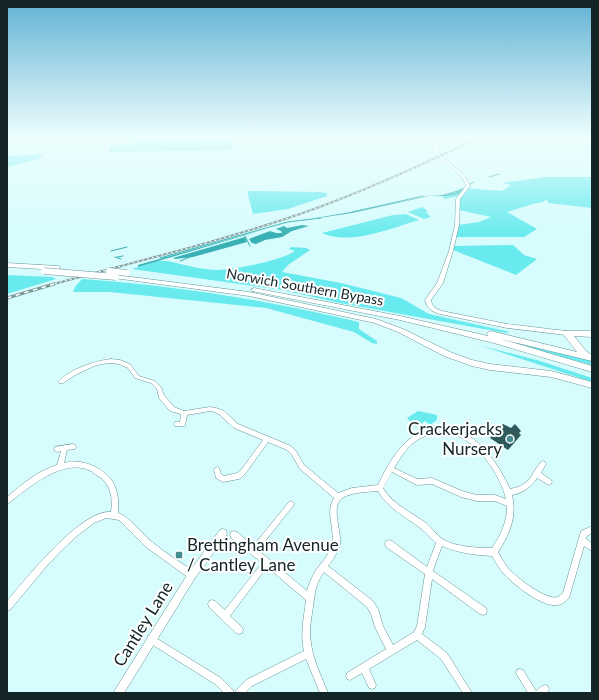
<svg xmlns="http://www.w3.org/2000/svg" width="599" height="700" viewBox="0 0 599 700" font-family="Lato,sans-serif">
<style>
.green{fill:#68eaee}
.water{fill:#39b0b4}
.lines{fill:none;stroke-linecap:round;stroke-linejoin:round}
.stream{stroke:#39b0b4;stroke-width:1}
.building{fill:#2f5a5c}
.minor-casing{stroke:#679495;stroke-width:1}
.tertiary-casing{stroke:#679495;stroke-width:1}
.trunk-casing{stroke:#679495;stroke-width:1}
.minor{fill:#fff;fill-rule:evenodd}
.tertiary{fill:#fff;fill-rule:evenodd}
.trunk{fill:#fff;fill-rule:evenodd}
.rail-far1-casing{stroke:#7b9899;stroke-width:2}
.rail-casing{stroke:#7b9899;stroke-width:3}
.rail-far1{stroke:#fff;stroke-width:1;stroke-dasharray:2.5;stroke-linecap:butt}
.rail{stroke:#fff;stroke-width:1.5;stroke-dasharray:4.5;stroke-linecap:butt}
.trunk-bridge-casing{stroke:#679495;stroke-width:7;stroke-linecap:butt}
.trunk-bridge{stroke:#fff;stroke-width:6}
.poi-dot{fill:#458d8f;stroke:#fff;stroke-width:1.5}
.labels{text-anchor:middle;stroke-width:4;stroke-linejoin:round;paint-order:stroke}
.street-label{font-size:14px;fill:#132526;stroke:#fff}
.near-poi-label{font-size:17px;fill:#132526;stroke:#fff;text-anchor:end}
.near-street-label{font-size:17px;fill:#132526;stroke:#fff}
</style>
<rect width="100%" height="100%" fill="#d6fcfd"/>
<path class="green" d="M169,138H233V150L109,152L111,146L114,145Z
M43,154L39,159L7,167V156Z
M546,177H592V208L548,203L547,200H545L543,202L533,204L507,212L537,229L524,237H456L458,225L479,222L491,217L459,210V196L445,199L442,197L462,188L502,191L511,185L502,183Z
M247,191L318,192L327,193V196L288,209L253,214Z
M422,207L428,211L426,212L431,217L424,219L408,212Z
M406,214L419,220C392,228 349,246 322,233L393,215Z
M513,245L524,255L537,259L516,275L453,250L454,246Z
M291,247L306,248L310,250L288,265L282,272L341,283L401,298L429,314L510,332L506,333L340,303L282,290L132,269L158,261H167C183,264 201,270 218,270C234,270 283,260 295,251L289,249Z
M7,275L52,277L56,279L7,294Z
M82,279C178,286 266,300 359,322V329L377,341V344L372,343L354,332L266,308L110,292H73L75,287Z
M488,335L592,361V365L488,337Z
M479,345L540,361L592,378V382Z
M418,411L437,415V420L430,425L425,421L416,427L407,418Z"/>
<path class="water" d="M465,187L458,194L447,196H429L352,213L286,223L138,267V265L287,223L356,211L427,196L447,195L456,193Z
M302,225L309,226L292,231L282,237L265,240L256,244L252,243L249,239L270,231L276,233H282L281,231L276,229L284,226L287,228Z
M245,237L247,242L193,257L175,259L173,258Z"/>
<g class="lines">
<path class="stream" d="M489,177L499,174
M440,196L469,188L470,184L474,182
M352,212L423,196
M245,236L250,246
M111,251L127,247
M115,257L121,259
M117,257L123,256
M160,258L287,222L321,218
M180,261L190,257"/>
</g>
<path class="building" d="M503,424L511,428L515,424L521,431L519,433L521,435L508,450L490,438Z"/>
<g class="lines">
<defs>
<path id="minor" d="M111,359L120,360L130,364L139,376L155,381L161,387L164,395L174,407L184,411L210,407L216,408L224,411L238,424L291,446L296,451L304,465L338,493L352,488L378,485C386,468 396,449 411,438C416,434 423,432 428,430C432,429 436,427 440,427C445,426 451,428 455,430C482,438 498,464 510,489C521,487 530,482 534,471L535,470L541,462L543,461L545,462L546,464L541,473L551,480L552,482L551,484L549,485L537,478C531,487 523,493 512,495C517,516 510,534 498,552C501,557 504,563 508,568C516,577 546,601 558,597C560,596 561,594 563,593L581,531L592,526V533L587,536L586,539L592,543V551L584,546L569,598C566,601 563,604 558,605C543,608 514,585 504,574C499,569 496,562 492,556C475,555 458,553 442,546L436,562L433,571L486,608L487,611L486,614L483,615L480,614L432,579L425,627L422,634L447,653L472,693H463L441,659L417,640L369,669L376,685L375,688L372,689L369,688L362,673L350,680L347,679L346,676L347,673L386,649L375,627L371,614L367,607L324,572C315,584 315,593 313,607C312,615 310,623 310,631C310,654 320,673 328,693H320L306,659L252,686L245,693H235L236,690L246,680L304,651C300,632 304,618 306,600L267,567L230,616L242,627L243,630L242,633L239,634L236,633L209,607L208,604L209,601L212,600L215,601L225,610L262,563L231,538L230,535L231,532L234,531L237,532L253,546L289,502L291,501L293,502L294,504L293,506L258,550L307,591C309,583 312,577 316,570C322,562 330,554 332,544C335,528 325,512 334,498L300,469L292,455L287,450L268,442L245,474L241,478L239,479L223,482L216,478L214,470L215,468L217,467L219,468L221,474L224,476L237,473L241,470L263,440L234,428L220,415L215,412L210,411L187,415L185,426H175L174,424L175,422H180L181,414L170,411L159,398L157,389L151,383L135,378L128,368L119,364L111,363L102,364L94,366L77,374L63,383H59L58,382C70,369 94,361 111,359ZM440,431C446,432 452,433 458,436C480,445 501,477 506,499L495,495H477L462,491L432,478L417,479L394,468C401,457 408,445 419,439C426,435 433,434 440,431ZM392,472L417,485L432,484L461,497L477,501H495L507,506C507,522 501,535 492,548C478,548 457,547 444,540C437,536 432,528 426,523C411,512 393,505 383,488ZM378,491C388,509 405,516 420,528C426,532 430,538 436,543L427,567L392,541L389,540L386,541L385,544L386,547L425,574L417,626L414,632L393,645L383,626L378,609L373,601L328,566C333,560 338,552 340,544C342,531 329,504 344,497C354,492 368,492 378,491Z
M73,444L75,445L76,447L75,449L67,450L64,463C81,458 103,467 113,482C118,492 119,502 118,513C129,516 141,533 151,541C165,553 180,562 195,572L196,575L195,578L192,579L189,578L146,547L119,520L106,518L94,523L78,535L61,551L45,568L10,610L7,611V601C26,579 81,509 111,512C113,499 111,486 101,478C97,476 94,473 91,471C64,457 29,487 9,503L7,504V497C22,484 38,471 57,465L61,451L57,452L55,451L54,449L55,447Z
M151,635L221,678L233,690L234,693H224L215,684L148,642L147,639L148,636Z
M520,669L523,670L536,691L542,686L545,685L548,686L549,689L547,693H528L516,673L517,670Z"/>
<path id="tertiary" d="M436,138H440L436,142C438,164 464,166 470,186L460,199L459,225L453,251L443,283L431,300C432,307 436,309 442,311L507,324L566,331L568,332L569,333L568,334L566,335L507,328L440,314C432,312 427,308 425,300L437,283L449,251L455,225L456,199L466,186C461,166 434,165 432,142Z
M223,529L226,530L227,533L226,536L195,578L124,693H113L189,572L220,530Z"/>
<path id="trunk" d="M7,263L58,266L61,268L58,270L7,267Z
M116,275L249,292L376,319L403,329L450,352L472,360L490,364L551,371L592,382V388L551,377L490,370L472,366L444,356L398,332L375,323L249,296L114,278V276Z
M254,288L400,316L488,336L487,334L488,332L491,331L577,352C572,345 567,339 562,333L563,331H592V337L574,336L586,351L592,355V361L501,339L592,366V372L494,343L400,320L252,291L251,290Z"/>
</defs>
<use href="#minor" class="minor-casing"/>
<use href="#tertiary" class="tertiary-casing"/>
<use href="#trunk" class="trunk-casing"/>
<use href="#minor" class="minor"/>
<use href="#tertiary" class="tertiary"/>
<use href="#trunk" class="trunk"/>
<defs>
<path id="rail-far1" d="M50,285C134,262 218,242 300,214C361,193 420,166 478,138"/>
<path id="rail" d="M7,298L54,284"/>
</defs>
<use href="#rail-far1" class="rail-far1-casing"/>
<use href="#rail" class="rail-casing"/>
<use href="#rail-far1" class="rail-far1"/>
<use href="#rail" class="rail"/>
<defs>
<path id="trunk-bridge" d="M44,271L116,277
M109,271L127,273"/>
</defs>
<use href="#trunk-bridge" class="trunk-bridge-casing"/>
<use href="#trunk-bridge" class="trunk-bridge"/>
</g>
<linearGradient id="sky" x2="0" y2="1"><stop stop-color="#62b2d3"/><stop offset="0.58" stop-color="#edfefe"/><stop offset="1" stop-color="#edfefe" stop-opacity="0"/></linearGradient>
<rect width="599" height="236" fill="url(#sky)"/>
<g class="poi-dot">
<circle cx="510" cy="439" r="4"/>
<rect x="175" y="551" width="8" height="8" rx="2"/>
</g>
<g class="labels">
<g class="street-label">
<text transform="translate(305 287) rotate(10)" y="5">Norwich Southern Bypass</text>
</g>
<g class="near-poi-label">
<text x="502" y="435">Crackerjacks<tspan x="502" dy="20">Nursery</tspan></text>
<text x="187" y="551" text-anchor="start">Brettingham Avenue<tspan x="187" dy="20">/ Cantley Lane</tspan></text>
</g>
<g class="near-street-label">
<text transform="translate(143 624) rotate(-58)" y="6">Cantley Lane</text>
</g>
</g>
<rect width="599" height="700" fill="none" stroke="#132526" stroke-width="16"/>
</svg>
